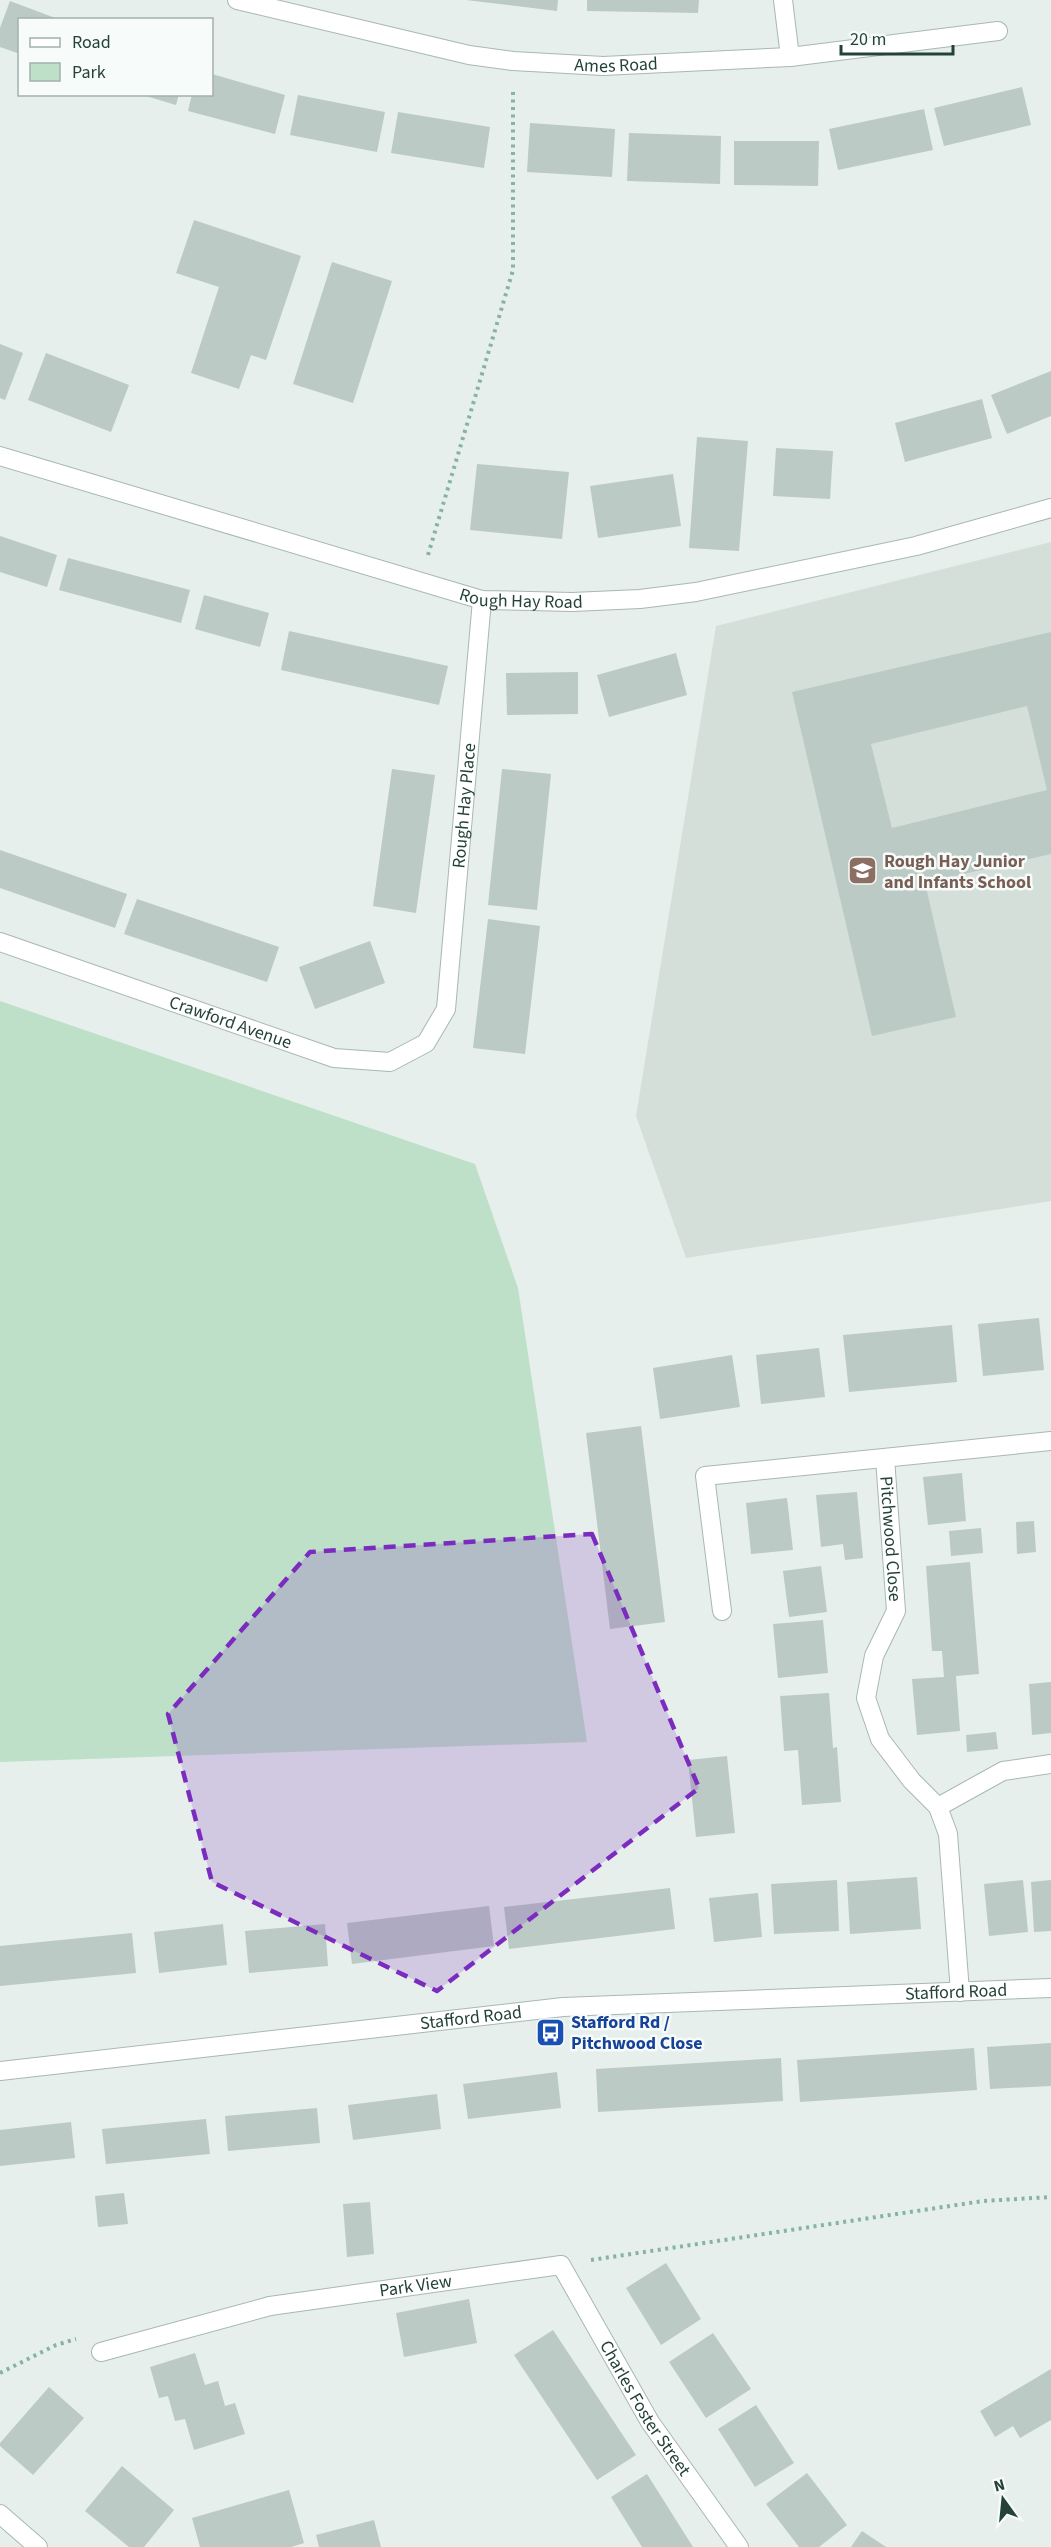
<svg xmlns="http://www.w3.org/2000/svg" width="1051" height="2547" viewBox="0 0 1051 2547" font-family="'Source Sans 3',sans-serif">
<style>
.built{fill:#d4dfda}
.green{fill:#bfe0c8}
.building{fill:#bbcac4;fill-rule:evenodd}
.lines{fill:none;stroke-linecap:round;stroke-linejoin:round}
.lane-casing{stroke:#a8b8b2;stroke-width:20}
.street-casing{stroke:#a8b8b2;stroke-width:20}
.secondary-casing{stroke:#a4bbb3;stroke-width:20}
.path{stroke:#86b3a5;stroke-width:4;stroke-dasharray:3 4.5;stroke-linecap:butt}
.lane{stroke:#fff;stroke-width:18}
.street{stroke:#fff;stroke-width:18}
.secondary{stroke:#fff;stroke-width:18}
.marked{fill:#7b2cbf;fill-opacity:0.2;stroke:#7b2cbf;stroke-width:4.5;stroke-dasharray:12 8;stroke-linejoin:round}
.labels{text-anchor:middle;stroke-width:5;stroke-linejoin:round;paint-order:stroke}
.street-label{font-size:18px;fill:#24423a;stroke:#f7fbf9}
.education-label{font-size:18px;font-weight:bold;fill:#785e54;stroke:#f7fbf9;text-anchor:start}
.transit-label{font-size:18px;font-weight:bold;fill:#164399;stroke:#f7fbf9;text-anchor:start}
</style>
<rect width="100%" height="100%" fill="#e6efeb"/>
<path class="built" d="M1051,542V1201L686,1258L636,1116L716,626Z"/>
<path class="green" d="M0,1001L475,1164L518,1288L587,1742L0,1762Z"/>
<path class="building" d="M466,0H558L557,11Z
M587,0H699L698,13L587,11Z
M10,1L58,19L20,20V54L0,47V28Z
M212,74L285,95L275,134L188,111L192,94H212Z
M1022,87L1031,125L944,146L934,108Z
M139,94H179L176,105Z
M298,95L385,112L377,152L290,135Z
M924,109L933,150L838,170L829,129Z
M398,112L490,127L484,168L391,153Z
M530,123L615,129L612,177L527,172Z
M629,133L721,136L720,184L627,181Z
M734,141H819L818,186L734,185Z
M194,220L301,256L266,360L251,355L239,389L191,373L219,287L176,273Z
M332,262L392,281L353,403L293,384Z
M0,344L23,353L5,400L0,398Z
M46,353L129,385L111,432L28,400Z
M1051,371V416L1007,434L991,395Z
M982,399L992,438L905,462L895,423Z
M697,437L748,441L739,551L689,548Z
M776,448L833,451L830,499L773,496Z
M477,464L569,472L562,539L470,530Z
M673,474L681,526L598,538L590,486Z
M0,536L57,555L47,587L0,572Z
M68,558L190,590L181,623L59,590Z
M204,595L269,613L260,647L195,629Z
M289,631L448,666L439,705L281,670Z
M1051,632V854L925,883L956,1017L872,1036L792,692ZM1027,706L1047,790L892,828L871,744Z
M676,653L687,695L609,717L597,675Z
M578,672V714L507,715L506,673Z
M392,769L435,775L416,913L373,906Z
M502,769L551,774L537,910L488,905Z
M0,850L127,894L115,928L0,888Z
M137,899L279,947L267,982L124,934Z
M488,919L540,926L525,1054L473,1048Z
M370,941L385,983L315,1009L299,967Z
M1039,1318L1044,1370L983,1376L978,1324Z
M952,1325L957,1382L849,1392L843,1335Z
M819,1348L825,1397L761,1404L756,1355Z
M732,1355L740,1407L660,1419L653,1368Z
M641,1426L665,1622L610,1629L586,1433Z
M962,1473L966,1521L928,1525L923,1477Z
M857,1492L863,1558L845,1560L843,1544L821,1547L816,1495Z
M787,1498L793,1550L751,1554L746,1503Z
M1034,1521L1036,1552L1017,1554L1016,1522Z
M981,1528L983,1553L951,1556L949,1531Z
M970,1562L979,1674L956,1676L960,1731L917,1735L912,1679L944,1677L942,1651H932L926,1566Z
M821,1566L827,1612L789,1617L783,1571Z
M823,1620L828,1673L778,1678L773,1624Z
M1051,1682V1733L1032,1735L1029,1684Z
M829,1693L833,1748L837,1747L841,1802L802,1805L798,1750L784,1751L780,1696Z
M996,1732L998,1749L967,1752L966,1735Z
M727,1756L735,1833L696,1837L688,1760Z
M917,1877L921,1929L850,1934L847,1882Z
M837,1880L839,1931L774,1934L771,1884Z
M1023,1880L1028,1932L989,1936L984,1884Z
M1051,1880V1931L1034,1932L1031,1882Z
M670,1888L675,1929L509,1949L504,1907Z
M758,1893L762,1937L714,1942L709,1898Z
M489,1906L494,1946L352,1964L347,1923Z
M223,1924L227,1965L159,1973L154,1932Z
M325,1924L328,1966L249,1973L245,1931Z
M132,1933L136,1973L0,1986V1946Z
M1051,2043V2086L990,2089L987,2047Z
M974,2048L977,2090L800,2102L797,2060Z
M781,2058L783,2101L598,2112L596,2069Z
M557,2072L561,2108L468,2119L463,2084Z
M437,2094L441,2129L353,2140L348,2105Z
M317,2108L320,2143L228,2151L225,2116Z
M206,2119L210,2154L106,2164L102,2129Z
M71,2122L75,2158L0,2166V2130Z
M124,2193L128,2224L98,2227L95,2196Z
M370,2202L374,2254L347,2257L343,2204Z
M666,2263L701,2319L661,2345L626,2288Z
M469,2299L477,2343L404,2357L396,2313Z
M553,2330L636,2455L597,2480L514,2355Z
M713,2333L751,2389L706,2418L669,2362Z
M195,2353L205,2385L218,2381L225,2406L235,2403L245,2434L194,2450L185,2419L175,2421L168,2396L159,2398L150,2367Z
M1051,2369V2420L1020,2438L1013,2426L995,2437L980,2411Z
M49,2387L84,2418L33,2475L0,2446V2443Z
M756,2405L794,2463L755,2487L718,2429Z
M122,2466L174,2510L144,2547H129L85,2511Z
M807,2473L847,2525L819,2547H799L766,2504Z
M647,2474L693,2547H642L611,2497Z
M289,2490L304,2543L291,2547H200L192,2518Z
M374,2520L381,2547H319L316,2535Z
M862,2531L886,2547H851Z"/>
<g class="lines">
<defs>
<path id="lane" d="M101,2352L270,2306"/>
<g id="street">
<path id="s1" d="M237,0L469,55L513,61L603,66L790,57L998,31"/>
<path d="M783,0L790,57"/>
<path id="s2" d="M0,456L482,600L572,602L640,599L696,592L916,546L1051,508"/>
<path id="s3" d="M0,942L334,1058L390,1062L426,1043L446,1009L482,600"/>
<path id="s4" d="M885,1458L896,1611L874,1656L866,1698L880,1739L912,1781L938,1807L948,1834L960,1992"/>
<path d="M722,1611L705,1476L1051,1441"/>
<path d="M938,1807L1003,1771L1051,1764"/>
<path id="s5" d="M0,2071L563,2007L1051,1988"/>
<path id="s6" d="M270,2306L561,2265L650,2422L739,2547"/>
</g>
<path id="secondary" d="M0,2514L38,2547"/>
</defs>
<use href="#lane" class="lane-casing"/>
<use href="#street" class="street-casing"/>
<use href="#secondary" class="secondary-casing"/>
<path class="path" d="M428,555L513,270V88
M591,2260L983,2201L1051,2197
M0,2373L56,2345L76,2339"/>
<use href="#lane" class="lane"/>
<use href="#street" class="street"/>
<use href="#secondary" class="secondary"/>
</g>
<path class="marked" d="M592,1534L699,1788L437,1991L212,1882L168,1714L310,1552Z"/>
<defs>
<symbol id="school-square" viewBox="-11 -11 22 22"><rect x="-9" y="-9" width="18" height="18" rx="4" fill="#8d6e63" stroke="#f7fbf9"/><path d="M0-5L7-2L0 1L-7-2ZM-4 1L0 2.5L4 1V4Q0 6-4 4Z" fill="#fff"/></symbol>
<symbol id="bus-square" viewBox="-11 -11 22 22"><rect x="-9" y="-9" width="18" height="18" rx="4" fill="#1a4fb4" stroke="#f7fbf9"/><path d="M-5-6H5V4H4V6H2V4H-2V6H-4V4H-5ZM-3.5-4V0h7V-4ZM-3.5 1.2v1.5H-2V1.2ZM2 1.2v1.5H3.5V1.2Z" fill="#fff"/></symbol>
</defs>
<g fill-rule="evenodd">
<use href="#school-square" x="846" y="854" width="33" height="33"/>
<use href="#bus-square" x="534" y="2016" width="33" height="33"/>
</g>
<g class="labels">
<g class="street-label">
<text dy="6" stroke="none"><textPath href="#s1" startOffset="386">Ames Road</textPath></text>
<text dy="6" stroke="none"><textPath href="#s2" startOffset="542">Rough Hay Road</textPath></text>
<text dy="6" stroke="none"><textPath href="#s3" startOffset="694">Rough Hay Place</textPath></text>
<text dy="6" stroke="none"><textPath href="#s3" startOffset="244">Crawford Avenue</textPath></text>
<text dy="6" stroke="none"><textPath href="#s4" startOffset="81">Pitchwood Close</textPath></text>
<text dy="6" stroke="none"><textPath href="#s5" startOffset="960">Stafford Road</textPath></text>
<text dy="6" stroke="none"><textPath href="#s5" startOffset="474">Stafford Road</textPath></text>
<text dy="6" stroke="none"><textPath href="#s6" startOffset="147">Park View</textPath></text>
<text dy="6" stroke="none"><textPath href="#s6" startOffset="460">Charles Foster Street</textPath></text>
</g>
<g class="education-label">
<text x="884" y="867">Rough Hay Junior<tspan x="884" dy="21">and Infants School</tspan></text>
</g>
<g class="transit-label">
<text x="571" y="2028">Stafford Rd /<tspan x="571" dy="21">Pitchwood Close</tspan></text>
</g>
</g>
<rect x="18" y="18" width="195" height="78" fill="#f7fbf9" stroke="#a3b1ad" stroke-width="1.5"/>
<rect x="30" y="38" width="30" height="9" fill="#ffffff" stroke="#a3b1ad" stroke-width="1.5"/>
<text x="72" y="48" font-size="18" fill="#24423a">Road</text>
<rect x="30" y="63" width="30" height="18" fill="#bfe0c8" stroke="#a3b1ad" stroke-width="1.5"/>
<text x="72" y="78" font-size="18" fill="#24423a">Park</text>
<g transform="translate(1003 2499) rotate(345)" stroke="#f7fbf9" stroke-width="4.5" paint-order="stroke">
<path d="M0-4.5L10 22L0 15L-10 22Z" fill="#24423a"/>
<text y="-9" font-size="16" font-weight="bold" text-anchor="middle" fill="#24423a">N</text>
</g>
<path d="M841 45v9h112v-9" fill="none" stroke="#24423a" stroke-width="3"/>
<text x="850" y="45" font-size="18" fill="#24423a" stroke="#f7fbf9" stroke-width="4.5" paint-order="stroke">20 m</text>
</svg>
